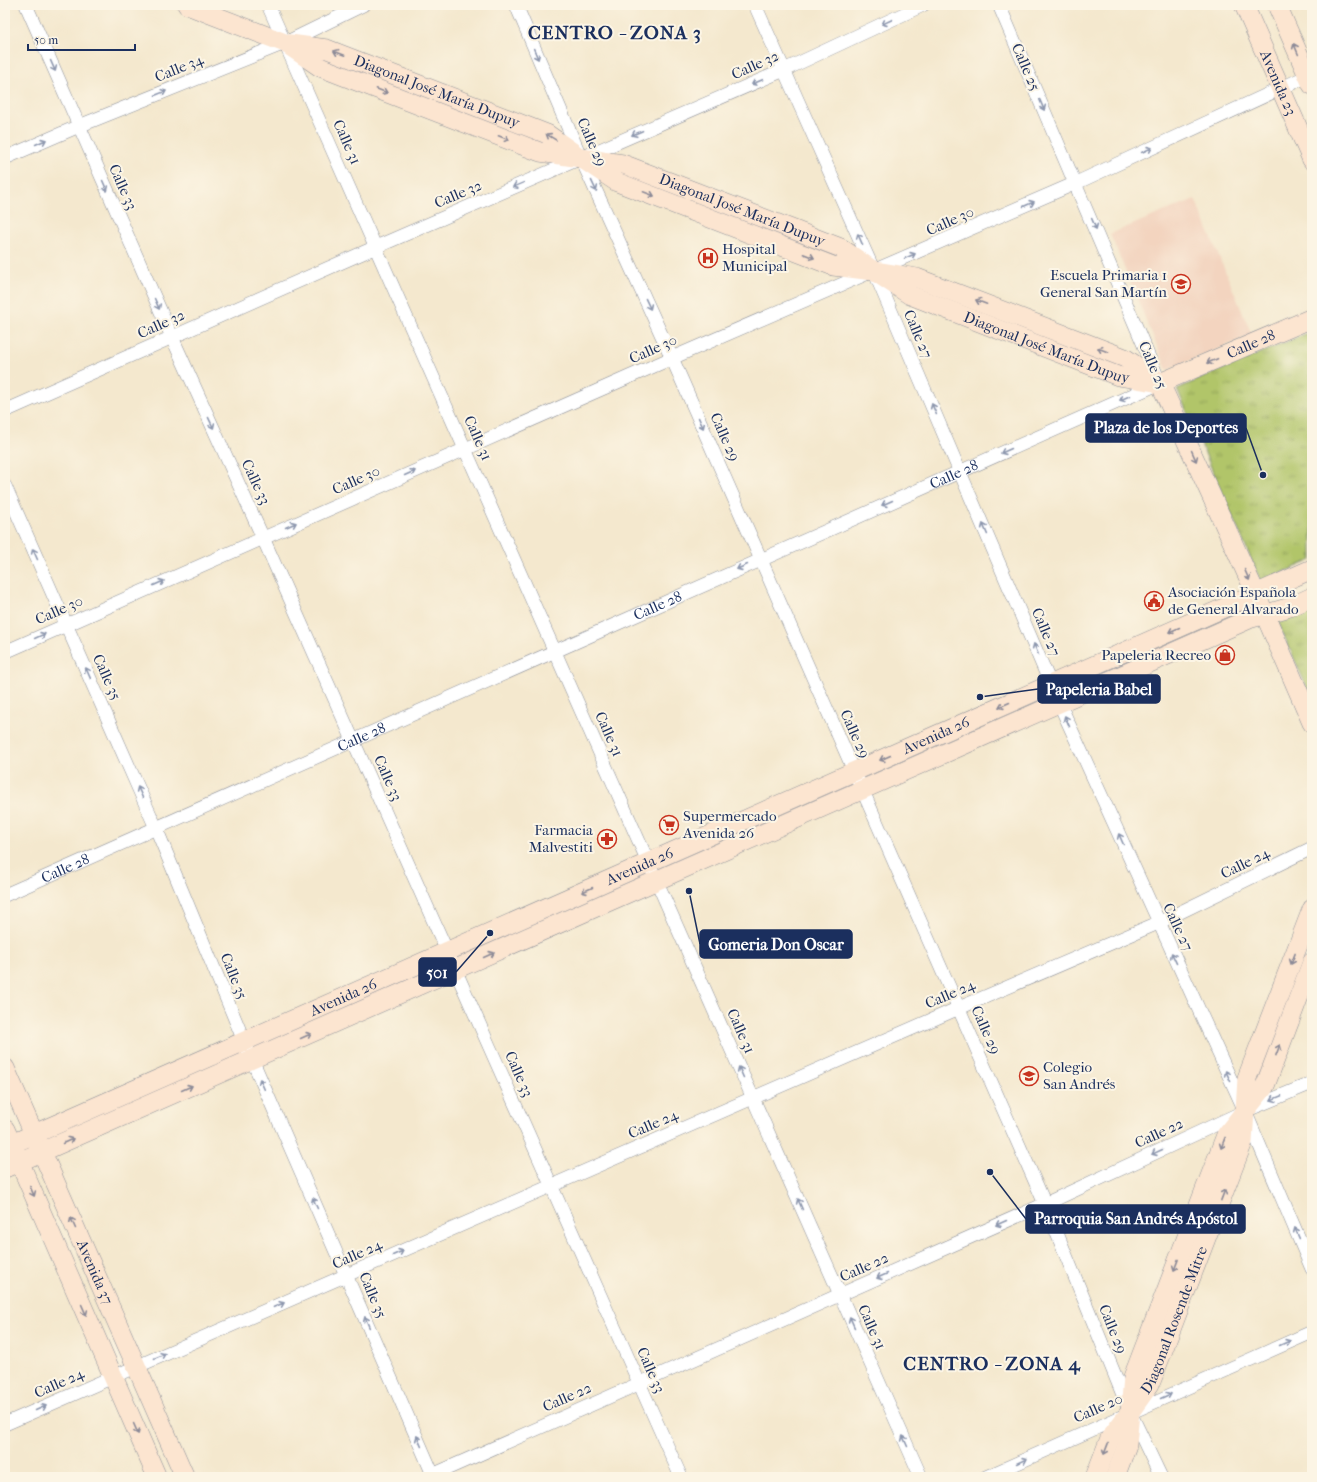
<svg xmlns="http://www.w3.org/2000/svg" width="1317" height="1482" viewBox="0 0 1317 1482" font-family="'IM FELL French Canon',serif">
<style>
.built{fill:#f3d4bf}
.grass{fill:url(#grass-tufts);stroke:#667a64}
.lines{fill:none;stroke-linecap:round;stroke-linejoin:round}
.street-casing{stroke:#888c96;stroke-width:14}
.secondary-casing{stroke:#888c96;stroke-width:20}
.street{stroke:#fff;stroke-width:13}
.secondary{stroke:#fce5d0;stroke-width:19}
.oneway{stroke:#8d97ae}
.oneway2{stroke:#8c8a97}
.labels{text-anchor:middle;stroke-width:4;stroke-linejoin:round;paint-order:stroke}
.street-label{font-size:15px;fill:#1b2f5e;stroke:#fcf5e5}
.poi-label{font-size:15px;fill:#1b2f5e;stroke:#fcf5e5;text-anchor:start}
.district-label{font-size:19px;font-weight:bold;letter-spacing:1px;fill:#1b2f5e;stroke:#fcf5e5}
.leader{fill:none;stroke:#1b2f5e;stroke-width:1.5}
.callout-dot{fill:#1b2f5e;stroke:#fcf5e5;stroke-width:1.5}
.callout{fill:#1b2f5e;stroke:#1b2f5e;stroke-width:1.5}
.callout-label{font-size:16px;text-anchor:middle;font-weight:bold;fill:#fff}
</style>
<defs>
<pattern id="grass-tufts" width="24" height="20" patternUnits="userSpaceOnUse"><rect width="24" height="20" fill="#b1c569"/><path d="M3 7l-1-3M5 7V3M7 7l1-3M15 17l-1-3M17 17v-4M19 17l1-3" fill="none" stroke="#8fa05a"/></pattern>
</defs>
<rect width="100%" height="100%" fill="#fcf5e5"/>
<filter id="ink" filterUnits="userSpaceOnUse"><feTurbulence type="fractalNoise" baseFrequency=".025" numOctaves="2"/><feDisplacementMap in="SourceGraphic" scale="8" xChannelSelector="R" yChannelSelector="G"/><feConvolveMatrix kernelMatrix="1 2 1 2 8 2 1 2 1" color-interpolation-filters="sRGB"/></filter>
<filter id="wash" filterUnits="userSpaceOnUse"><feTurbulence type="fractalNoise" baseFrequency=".012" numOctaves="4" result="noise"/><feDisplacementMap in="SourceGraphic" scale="16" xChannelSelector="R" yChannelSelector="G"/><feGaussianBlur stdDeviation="0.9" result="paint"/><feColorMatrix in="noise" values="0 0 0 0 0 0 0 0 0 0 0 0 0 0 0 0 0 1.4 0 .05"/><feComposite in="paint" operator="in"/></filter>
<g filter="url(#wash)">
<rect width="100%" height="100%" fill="#f4e8ce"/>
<path class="built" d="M1195,199L1252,335L1167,370L1110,234Z"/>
<path class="grass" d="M1312,331V560L1261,582L1177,389Z
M1312,607V699L1278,622Z"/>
</g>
<g filter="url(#ink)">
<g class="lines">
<defs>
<g id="street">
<path d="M26,5L172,337L263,538L681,1477"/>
<path d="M268,5L921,1477"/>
<path d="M516,5L581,158L672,358L1045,1204L1130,1412L1161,1477"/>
<path d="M755,5L874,271L1051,685L1245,1111L1312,1269"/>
<path d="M5,158L79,126L285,43L363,5"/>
<path d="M5,411L376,247L784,70L923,5"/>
<path d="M5,486L156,828L244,1041L434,1477"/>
<path d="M5,652L672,358L1076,183L1312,74"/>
<path id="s1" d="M5,895L1160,383L999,5"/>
<path d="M5,1424L959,1008L1158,923L1312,848"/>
<path d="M428,1477L1045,1204L1245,1111L1312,1083"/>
<path d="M986,1477L1312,1332"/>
</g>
<g id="secondary">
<path id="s2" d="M187,5L285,43L320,67L540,152L581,158L617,182L833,266L874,271L910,295L1118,376L1160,383"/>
<path id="s3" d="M1244,5L1312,160"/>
<path d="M1277,5L1312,85"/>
<path id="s4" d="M290,44L327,49L547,134L581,158L623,164L841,248L874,271L917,278L1125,358L1156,379"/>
<path d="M1160,383L1256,594L1312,723"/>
<path id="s5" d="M1160,383L1312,318"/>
<path id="s6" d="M5,1068L185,1477"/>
<path d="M5,1129L157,1477"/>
<path id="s7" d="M5,1147L1312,569"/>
<path d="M5,1168L1249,619L1290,607L1312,597"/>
<path d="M1095,1477L1110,1438L1130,1412L1133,1377L1226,1135L1245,1111L1247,1078L1312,909"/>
<path id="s8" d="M1115,1477L1127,1445L1130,1412L1150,1384L1243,1142L1245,1111L1265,1086L1312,962"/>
</g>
</defs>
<use href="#street" class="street-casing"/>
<use href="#secondary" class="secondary-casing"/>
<use href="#street" class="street"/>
<use href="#secondary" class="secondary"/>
</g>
<defs><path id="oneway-shaft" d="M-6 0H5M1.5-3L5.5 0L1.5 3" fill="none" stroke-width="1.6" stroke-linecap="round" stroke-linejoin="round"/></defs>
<g class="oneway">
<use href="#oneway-shaft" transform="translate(887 22) rotate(155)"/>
<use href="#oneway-shaft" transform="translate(536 54) rotate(67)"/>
<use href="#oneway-shaft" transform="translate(53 66) rotate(66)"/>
<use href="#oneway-shaft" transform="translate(757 82) rotate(157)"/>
<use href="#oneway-shaft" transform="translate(161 93) rotate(-22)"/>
<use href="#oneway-shaft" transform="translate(1042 105) rotate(67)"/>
<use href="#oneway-shaft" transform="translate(637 133) rotate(157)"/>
<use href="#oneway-shaft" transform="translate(41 142) rotate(-24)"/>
<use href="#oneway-shaft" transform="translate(1147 150) rotate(-25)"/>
<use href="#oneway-shaft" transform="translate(518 185) rotate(157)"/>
<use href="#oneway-shaft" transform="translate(105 186) rotate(66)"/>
<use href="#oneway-shaft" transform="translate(594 186) rotate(65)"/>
<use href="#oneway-shaft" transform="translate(1029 204) rotate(-24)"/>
<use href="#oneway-shaft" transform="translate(1094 224) rotate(67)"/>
<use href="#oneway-shaft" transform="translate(860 239) rotate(-114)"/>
<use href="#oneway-shaft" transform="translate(910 256) rotate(-24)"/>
<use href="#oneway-shaft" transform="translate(157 304) rotate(66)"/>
<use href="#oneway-shaft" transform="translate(648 304) rotate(65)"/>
<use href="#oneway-shaft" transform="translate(1125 398) rotate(156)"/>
<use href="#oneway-shaft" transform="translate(934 409) rotate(-113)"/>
<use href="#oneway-shaft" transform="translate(211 423) rotate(65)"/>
<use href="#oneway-shaft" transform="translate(701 423) rotate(66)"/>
<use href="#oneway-shaft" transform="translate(1006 451) rotate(156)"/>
<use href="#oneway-shaft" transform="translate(410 473) rotate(-24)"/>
<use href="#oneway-shaft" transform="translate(887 503) rotate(156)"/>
<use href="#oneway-shaft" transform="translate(291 525) rotate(-24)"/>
<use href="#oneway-shaft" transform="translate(985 529) rotate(-113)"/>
<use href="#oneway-shaft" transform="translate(35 554) rotate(-114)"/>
<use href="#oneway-shaft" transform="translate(742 567) rotate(156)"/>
<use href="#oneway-shaft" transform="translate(159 583) rotate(-24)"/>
<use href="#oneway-shaft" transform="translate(40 636) rotate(-25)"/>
<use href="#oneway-shaft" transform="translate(1036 649) rotate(-113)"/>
<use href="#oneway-shaft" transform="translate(88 673) rotate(-114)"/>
<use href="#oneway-shaft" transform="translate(1067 721) rotate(-114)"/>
<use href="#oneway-shaft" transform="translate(140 792) rotate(-114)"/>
<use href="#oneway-shaft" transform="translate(1121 839) rotate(-114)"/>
<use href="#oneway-shaft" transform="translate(1174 958) rotate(-115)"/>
<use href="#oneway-shaft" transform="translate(741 1072) rotate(-114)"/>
<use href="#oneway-shaft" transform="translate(1228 1076) rotate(-115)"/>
<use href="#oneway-shaft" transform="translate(262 1084) rotate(-114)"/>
<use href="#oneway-shaft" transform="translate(1276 1098) rotate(158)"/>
<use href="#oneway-shaft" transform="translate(1157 1152) rotate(155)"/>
<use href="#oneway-shaft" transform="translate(315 1203) rotate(-114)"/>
<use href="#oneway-shaft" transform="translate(800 1204) rotate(-114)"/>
<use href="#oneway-shaft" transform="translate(1001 1223) rotate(156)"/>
<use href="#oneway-shaft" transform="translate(1297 1233) rotate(-113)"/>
<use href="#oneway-shaft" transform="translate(398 1253) rotate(-24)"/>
<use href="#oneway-shaft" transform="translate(882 1276) rotate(156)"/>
<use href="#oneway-shaft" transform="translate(279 1305) rotate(-23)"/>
<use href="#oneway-shaft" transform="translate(367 1322) rotate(-113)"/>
<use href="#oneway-shaft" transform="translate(852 1322) rotate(-114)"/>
<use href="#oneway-shaft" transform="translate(1285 1343) rotate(-24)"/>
<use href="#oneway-shaft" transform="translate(160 1356) rotate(-23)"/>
<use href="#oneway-shaft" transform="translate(1166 1396) rotate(-24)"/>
<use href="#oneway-shaft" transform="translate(41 1408) rotate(-24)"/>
<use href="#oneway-shaft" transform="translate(419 1441) rotate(-113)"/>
<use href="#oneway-shaft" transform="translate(905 1441) rotate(-114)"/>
<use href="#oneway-shaft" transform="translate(1022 1461) rotate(-25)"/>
</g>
<g class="oneway2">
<use href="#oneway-shaft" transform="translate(1296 49) rotate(-113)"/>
<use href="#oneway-shaft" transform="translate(339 53) rotate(-159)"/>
<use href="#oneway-shaft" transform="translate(382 91) rotate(21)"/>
<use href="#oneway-shaft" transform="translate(551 137) rotate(-148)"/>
<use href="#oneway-shaft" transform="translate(504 138) rotate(21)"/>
<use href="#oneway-shaft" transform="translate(649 194) rotate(21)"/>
<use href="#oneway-shaft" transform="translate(809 256) rotate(21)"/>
<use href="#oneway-shaft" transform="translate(981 302) rotate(-159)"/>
<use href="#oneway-shaft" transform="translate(1103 350) rotate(-159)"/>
<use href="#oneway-shaft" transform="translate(1212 361) rotate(157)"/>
<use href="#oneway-shaft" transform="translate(1194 456) rotate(66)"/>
<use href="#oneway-shaft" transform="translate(1247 575) rotate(66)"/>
<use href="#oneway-shaft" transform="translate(1174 630) rotate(156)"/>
<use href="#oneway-shaft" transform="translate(1004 705) rotate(156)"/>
<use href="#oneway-shaft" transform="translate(885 758) rotate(156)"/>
<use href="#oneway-shaft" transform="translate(587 890) rotate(156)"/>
<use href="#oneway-shaft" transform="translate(489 955) rotate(-24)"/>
<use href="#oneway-shaft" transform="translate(1293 959) rotate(111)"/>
<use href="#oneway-shaft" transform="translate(306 1036) rotate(-24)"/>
<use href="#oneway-shaft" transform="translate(1278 1050) rotate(-69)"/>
<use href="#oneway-shaft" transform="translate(187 1088) rotate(-24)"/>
<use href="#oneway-shaft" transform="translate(68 1141) rotate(-24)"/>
<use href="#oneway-shaft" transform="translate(1223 1143) rotate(111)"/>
<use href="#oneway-shaft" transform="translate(32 1191) rotate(66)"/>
<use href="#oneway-shaft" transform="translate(1223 1195) rotate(-69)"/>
<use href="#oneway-shaft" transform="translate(73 1223) rotate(-114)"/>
<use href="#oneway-shaft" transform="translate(1176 1265) rotate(111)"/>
<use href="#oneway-shaft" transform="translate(84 1310) rotate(66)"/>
<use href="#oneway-shaft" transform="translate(136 1429) rotate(66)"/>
<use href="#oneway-shaft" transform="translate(1106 1449) rotate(111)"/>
</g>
</g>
<defs>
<symbol id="hospital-ring" viewBox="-11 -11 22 22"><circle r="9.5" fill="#fcf5e5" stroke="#c8321e" stroke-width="1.5"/><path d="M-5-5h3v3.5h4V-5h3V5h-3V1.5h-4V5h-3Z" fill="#c8321e"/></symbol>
<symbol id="school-ring" viewBox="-11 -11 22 22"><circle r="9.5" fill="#fcf5e5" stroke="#c8321e" stroke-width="1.5"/><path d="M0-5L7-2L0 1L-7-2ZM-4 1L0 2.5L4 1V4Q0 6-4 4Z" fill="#c8321e"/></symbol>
<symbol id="civic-ring" viewBox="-11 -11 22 22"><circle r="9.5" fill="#fcf5e5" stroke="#c8321e" stroke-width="1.5"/><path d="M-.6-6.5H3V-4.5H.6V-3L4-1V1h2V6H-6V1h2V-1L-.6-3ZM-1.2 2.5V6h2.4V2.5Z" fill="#c8321e"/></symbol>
<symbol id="shop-ring" viewBox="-11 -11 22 22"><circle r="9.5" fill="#fcf5e5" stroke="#c8321e" stroke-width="1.5"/><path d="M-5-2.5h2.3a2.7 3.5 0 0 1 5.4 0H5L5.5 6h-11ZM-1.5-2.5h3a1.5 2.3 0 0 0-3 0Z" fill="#c8321e"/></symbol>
<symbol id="supermarket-ring" viewBox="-11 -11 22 22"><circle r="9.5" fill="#fcf5e5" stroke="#c8321e" stroke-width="1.5"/><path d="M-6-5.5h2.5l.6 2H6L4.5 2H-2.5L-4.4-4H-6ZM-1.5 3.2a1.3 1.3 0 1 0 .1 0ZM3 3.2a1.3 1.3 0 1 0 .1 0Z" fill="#c8321e"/></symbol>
<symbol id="pharmacy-ring" viewBox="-11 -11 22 22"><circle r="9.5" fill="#fcf5e5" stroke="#c8321e" stroke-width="1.5"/><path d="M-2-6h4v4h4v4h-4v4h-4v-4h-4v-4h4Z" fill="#c8321e"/></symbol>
</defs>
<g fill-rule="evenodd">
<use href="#hospital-ring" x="697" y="247" width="22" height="22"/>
<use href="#school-ring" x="1170" y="273" width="22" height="22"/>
<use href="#civic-ring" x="1143" y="590" width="22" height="22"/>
<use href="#shop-ring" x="1214" y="644" width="22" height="22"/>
<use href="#supermarket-ring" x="658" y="814" width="22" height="22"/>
<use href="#pharmacy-ring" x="596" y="828" width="22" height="22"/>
<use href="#school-ring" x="1018" y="1065" width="22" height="22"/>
</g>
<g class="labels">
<g class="street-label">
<text transform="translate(755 65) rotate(-24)" y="5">Calle 32</text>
<text transform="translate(1026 67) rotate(67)" y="5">Calle 25</text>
<text transform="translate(179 68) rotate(-22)" y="5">Calle 34</text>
<text dy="5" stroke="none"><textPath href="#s3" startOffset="85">Avenida 23</textPath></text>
<text dy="5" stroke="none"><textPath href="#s4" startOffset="155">Diagonal José María Dupuy</textPath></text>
<text transform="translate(347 142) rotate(66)" y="5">Calle 31</text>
<text transform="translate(592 142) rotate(66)" y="5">Calle 29</text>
<text transform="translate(123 187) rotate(66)" y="5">Calle 33</text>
<text transform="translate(458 194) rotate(-23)" y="5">Calle 32</text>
<text dy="5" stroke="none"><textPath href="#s4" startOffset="485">Diagonal José María Dupuy</textPath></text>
<text transform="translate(950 221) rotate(-24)" y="5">Calle 30</text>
<text transform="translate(161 324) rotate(-24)" y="5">Calle 32</text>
<text transform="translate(918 334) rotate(67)" y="5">Calle 27</text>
<text dy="5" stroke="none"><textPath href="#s5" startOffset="99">Calle 28</textPath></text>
<text dy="5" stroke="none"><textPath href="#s2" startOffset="931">Diagonal José María Dupuy</textPath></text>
<text transform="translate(653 349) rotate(-24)" y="5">Calle 30</text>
<text transform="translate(1153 365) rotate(67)" y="5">Calle 25</text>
<text transform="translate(725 437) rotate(66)" y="5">Calle 29</text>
<text transform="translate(478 438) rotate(66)" y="5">Calle 31</text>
<text dy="5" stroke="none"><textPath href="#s1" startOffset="1038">Calle 28</textPath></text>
<text transform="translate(356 480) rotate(-24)" y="5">Calle 30</text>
<text transform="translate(256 482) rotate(65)" y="5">Calle 33</text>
<text dy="5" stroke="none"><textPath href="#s1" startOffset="714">Calle 28</textPath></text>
<text transform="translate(59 610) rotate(-24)" y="5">Calle 30</text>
<text transform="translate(1046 632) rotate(67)" y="5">Calle 27</text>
<text transform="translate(107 677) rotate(66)" y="5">Calle 35</text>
<text transform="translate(609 734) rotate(66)" y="5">Calle 31</text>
<text transform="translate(855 734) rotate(66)" y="5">Calle 29</text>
<text dy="5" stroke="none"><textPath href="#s7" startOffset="1018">Avenida 26</textPath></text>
<text dy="5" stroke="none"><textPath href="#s1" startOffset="390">Calle 28</textPath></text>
<text transform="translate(388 778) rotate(66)" y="5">Calle 33</text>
<text transform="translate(1245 863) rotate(-26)" y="5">Calle 24</text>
<text dy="5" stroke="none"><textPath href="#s7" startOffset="694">Avenida 26</textPath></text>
<text dy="5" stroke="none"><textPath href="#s1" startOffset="66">Calle 28</textPath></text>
<text transform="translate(1178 927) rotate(65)" y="5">Calle 27</text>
<text transform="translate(234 976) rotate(68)" y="5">Calle 35</text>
<text transform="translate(950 994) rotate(-23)" y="5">Calle 24</text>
<text dy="5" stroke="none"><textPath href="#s7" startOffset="370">Avenida 26</textPath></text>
<text transform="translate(986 1030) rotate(66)" y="5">Calle 29</text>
<text transform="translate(741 1031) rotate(66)" y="5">Calle 31</text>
<text transform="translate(519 1074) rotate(66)" y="5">Calle 33</text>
<text transform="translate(653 1124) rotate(-23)" y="5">Calle 24</text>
<text transform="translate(1159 1133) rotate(-25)" y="5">Calle 22</text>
<text transform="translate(357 1254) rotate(-24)" y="5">Calle 24</text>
<text transform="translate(864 1267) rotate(-24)" y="5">Calle 22</text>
<text dy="5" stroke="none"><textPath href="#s6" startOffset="223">Avenida 37</textPath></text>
<text transform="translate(373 1295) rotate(67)" y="5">Calle 35</text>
<text dy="5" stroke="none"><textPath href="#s8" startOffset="170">Diagonal Rosende Mitre</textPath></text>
<text transform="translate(872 1327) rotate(66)" y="5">Calle 31</text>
<text transform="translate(1113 1329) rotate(68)" y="5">Calle 29</text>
<text transform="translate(651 1370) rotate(66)" y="5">Calle 33</text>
<text transform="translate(59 1383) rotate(-24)" y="5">Calle 24</text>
<text transform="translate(567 1397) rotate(-24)" y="5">Calle 22</text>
<text transform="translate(1098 1408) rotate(-24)" y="5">Calle 20</text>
</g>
<g class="poi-label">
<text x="722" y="254">Hospital<tspan x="722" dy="17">Municipal</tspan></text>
<text x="1167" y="280" text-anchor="end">Escuela Primaria 1<tspan x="1167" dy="17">General San Martín</tspan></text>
<text x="1168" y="597">Asociación Española<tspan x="1168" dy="17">de General Alvarado</tspan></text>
<text x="1211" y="660" text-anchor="end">Papeleria Recreo</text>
<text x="683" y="821">Supermercado<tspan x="683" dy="17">Avenida 26</tspan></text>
<text x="593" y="835" text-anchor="end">Farmacia<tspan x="593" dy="17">Malvestiti</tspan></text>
<text x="1043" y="1072">Colegio<tspan x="1043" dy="17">San Andrés</tspan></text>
</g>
<g class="district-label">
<text x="615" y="39">CENTRO - ZONA 3</text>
<text x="992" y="1370">CENTRO - ZONA 4</text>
</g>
</g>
<path class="leader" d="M1263 475L1246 428M980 697L1038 689M689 891L700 944M490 933L456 972M990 1172L1026 1219"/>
<g class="callout-dot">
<circle cx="1263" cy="475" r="4"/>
<circle cx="980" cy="697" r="4"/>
<circle cx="689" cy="891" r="4"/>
<circle cx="490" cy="933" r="4"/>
<circle cx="990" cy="1172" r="4"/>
</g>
<g class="callout">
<rect x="1086" y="414" width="160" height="28" rx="4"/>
<rect x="1038" y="675" width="122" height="28" rx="4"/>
<rect x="700" y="930" width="152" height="28" rx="4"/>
<rect x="419" y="958" width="37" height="28" rx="4"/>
<rect x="1026" y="1205" width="219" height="28" rx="4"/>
</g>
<g class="callout-label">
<text x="1166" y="433">Plaza de los Deportes</text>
<text x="1099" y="695">Papeleria Babel</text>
<text x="776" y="950">Gomeria Don Oscar</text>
<text x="437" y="978">501</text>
<text x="1136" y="1224">Parroquia San Andrés Apóstol</text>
</g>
<rect width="1317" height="1482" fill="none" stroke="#fcf5e5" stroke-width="20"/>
<path d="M28 44v6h107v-6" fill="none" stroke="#1b2f5e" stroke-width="2"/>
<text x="34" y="44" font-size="12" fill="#1b2f5e" stroke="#fcf5e5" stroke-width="3" paint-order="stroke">50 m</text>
</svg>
